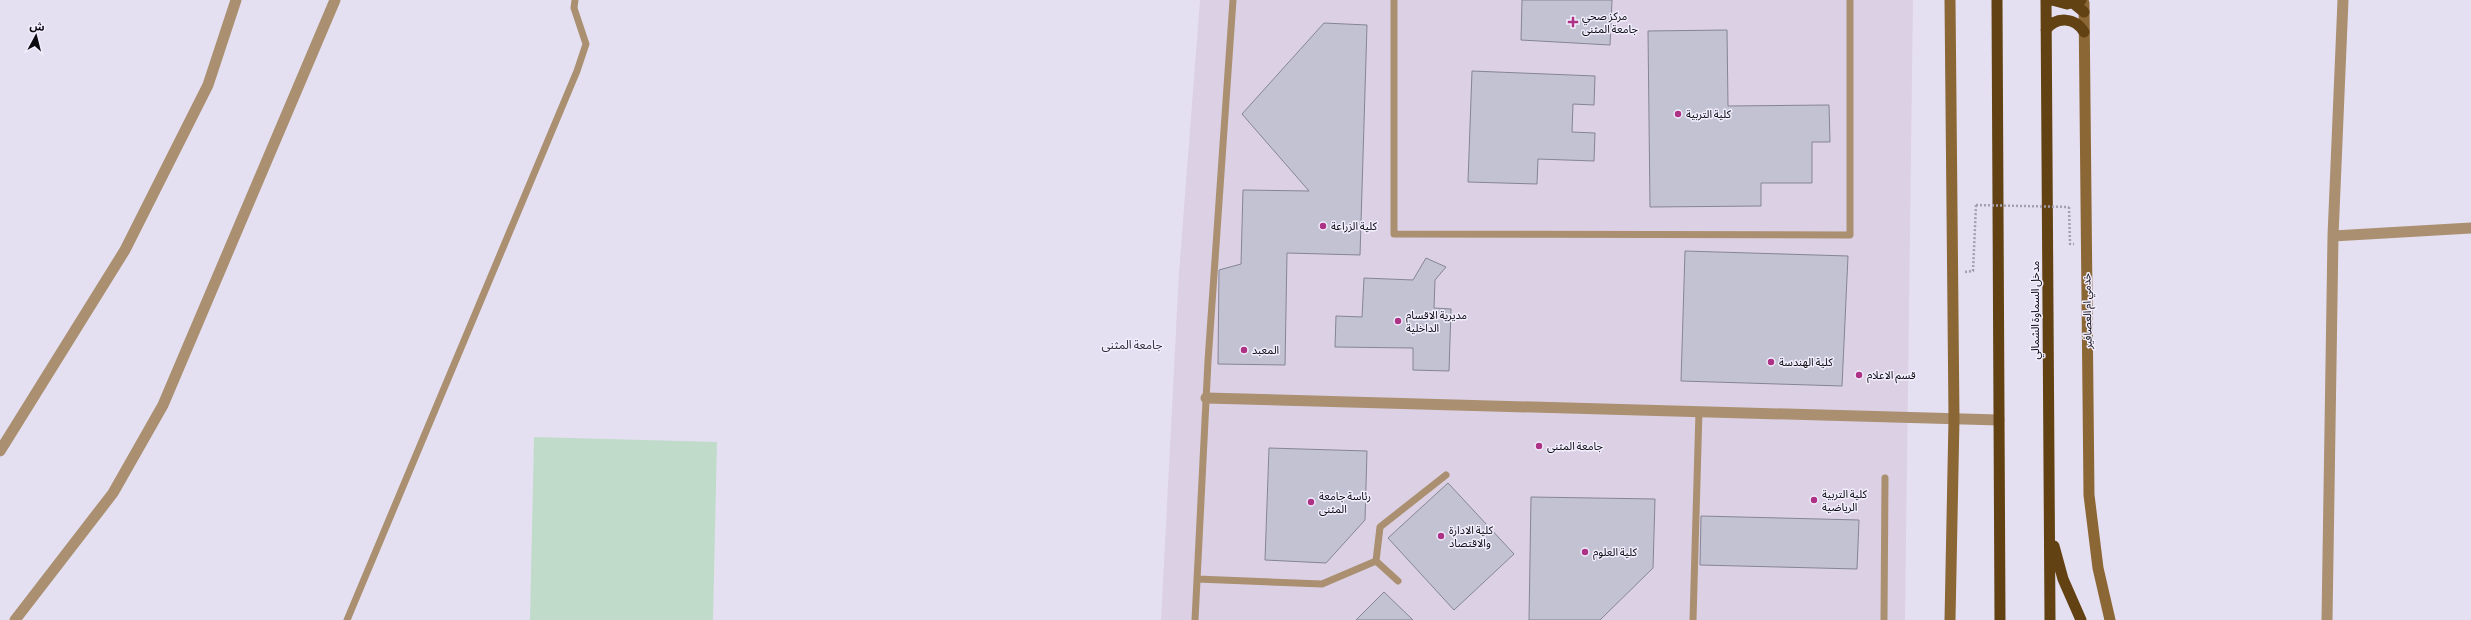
<svg xmlns="http://www.w3.org/2000/svg" width="2471" height="620" viewBox="0 0 2471 620" font-family="'Sofia Sans Condensed','Noto Sans Arabic',sans-serif">
<style>
.education{fill:#dcd0e4}
.green{fill:#c0dbca}
.building{fill:#c2c2d2;stroke:#858594}
.lines{fill:none;stroke-linecap:round;stroke-linejoin:round}
.path{stroke:#a39fad;stroke-width:2.5;stroke-dasharray:2 2;stroke-linecap:butt}
.service{stroke:#aa9071;stroke-width:7}
.minor{stroke:#aa9071;stroke-width:11}
.secondary{stroke:#8c6736;stroke-width:11}
.trunk{stroke:#624212;stroke-width:11}
.path-bridge{stroke:#a39fad;stroke-width:2.5;stroke-dasharray:2 2;stroke-linecap:butt}
.poi-dot{fill:#ad3184;stroke:#f2eefe;stroke-width:1.5}
.labels{text-anchor:middle;stroke-width:3;stroke-linejoin:round;paint-order:stroke}
.poi-label{font-size:11px;fill:#0c0b10;stroke:#f2eefe;text-anchor:start}
.street-label{font-size:11px;fill:#0c0b10;stroke:#f2eefe}
.neighbourhood-label{font-size:12px;fill:#312e3a;stroke:#f2eefe}
</style>
<rect width="100%" height="100%" fill="#e5e0f1"/>
<path class="education" d="M1200,0H1913L1905,620H1161L1179,272Z"/>
<path class="green" d="M534,437L717,442L713,620H530Z"/>
<path class="building" d="M1522,0H1612L1610,45L1521,40Z
M1324,23L1367,25L1360,255L1287,253L1285,365L1218,364L1219,270L1241,264L1243,190L1309,191L1242,114Z
M1727,30L1728,106L1829,105L1830,142H1812V183H1761V206L1650,207L1648,31Z
M1472,71L1595,76L1594,105L1573,104L1572,132L1595,133L1594,161L1538,159L1537,184L1468,182Z
M1685,251L1848,256L1842,386L1681,381Z
M1426,258L1446,267L1435,280L1434,308L1451,309L1449,371L1413,370V348L1335,347L1336,316L1362,317L1364,278L1413,280Z
M1269,448L1367,451L1365,520L1326,563L1265,560Z
M1448,483L1514,554L1454,610L1388,538Z
M1531,497L1655,499L1653,568L1600,620H1529Z
M1701,516L1859,520L1857,569L1700,565Z
M1384,592L1413,620H1356Z"/>
<g class="lines">
<path class="path" d="M2069,207L2070,244H2074
M1965,272L1973,271L1976,205"/>
<path class="service" d="M1394,0V234L1850,235V0
M1197,579L1322,584L1376,561
M1398,581L1376,561L1380,527L1446,475
M347,620L577,71L586,44L574,8L575,0
M1195,620L1208,361L1233,0
M1693,620L1699,411
M1884,620L1885,478"/>
<path class="minor" d="M2333,236L2471,228
M1206,398L1999,420
M0,451L125,250L208,85L236,0
M15,620L113,493L163,405L335,0
M2327,620L2333,236L2343,0"/>
<path class="secondary" d="M1950,0L1954,419L1950,620
M2084,3L2089,495L2098,568L2110,620"/>
<path class="trunk" d="M1997,0L2000,620
M2046,0L2050,620
M2052,0L2067,4L2081,0
M2073,3L2084,12
M2046,30C2056,16 2075,17 2084,32
M2054,546L2063,579L2081,620"/>
<path class="path-bridge" d="M1976,205L2069,207"/>
</g>
<g class="poi-dot">
<path d="M1571 16h4v4h4v4h-4v4h-4v-4h-4v-4h4z"/>
<circle cx="1678" cy="114" r="4"/>
<circle cx="1323" cy="226" r="4"/>
<circle cx="1398" cy="321" r="4"/>
<circle cx="1244" cy="350" r="4"/>
<circle cx="1771" cy="362" r="4"/>
<circle cx="1859" cy="375" r="4"/>
<circle cx="1539" cy="446" r="4"/>
<circle cx="1814" cy="500" r="4"/>
<circle cx="1311" cy="502" r="4"/>
<circle cx="1441" cy="536" r="4"/>
<circle cx="1585" cy="552" r="4"/>
</g>
<g class="labels">
<g class="poi-label">
<text x="1582" y="20">مركز صحي<tspan x="1582" dy="13">جامعة المثنى</tspan></text>
<text x="1686" y="118">كلية التربية</text>
<text x="1331" y="230">كلية الزراعة</text>
<text x="1406" y="319">مديرية الاقسام<tspan x="1406" dy="13">الداخلية</tspan></text>
<text x="1252" y="354">المعبد</text>
<text x="1779" y="366">كلية الهندسة</text>
<text x="1867" y="379">قسم الاعلام</text>
<text x="1547" y="450">جامعة المثنى</text>
<text x="1822" y="498">كلية التربية<tspan x="1822" dy="13">الرياضية</tspan></text>
<text x="1319" y="500">رئاسة جامعة<tspan x="1319" dy="13">المثنى</tspan></text>
<text x="1449" y="534">كلية الادارة<tspan x="1449" dy="13">والاقتصاد</tspan></text>
<text x="1593" y="556">كلية العلوم</text>
</g>
<g class="street-label">
<text transform="translate(2035 310) rotate(-90)" y="4">مدخل السماوة الشمالي</text>
<text transform="translate(2087 311) rotate(-91)" y="4">خدمي ام العصافير</text>
</g>
<g class="neighbourhood-label">
<text x="1132" y="349">جامعة المثنى</text>
</g>
</g>
<g transform="translate(36 36) rotate(7)" stroke="#f2eefe" stroke-width="3" paint-order="stroke">
<path d="M0-3L7 15L0 10L-7 15Z" fill="#0c0b10"/>
<text y="-6" font-size="11" font-weight="bold" text-anchor="middle" fill="#0c0b10">ش</text>
</g>
</svg>
